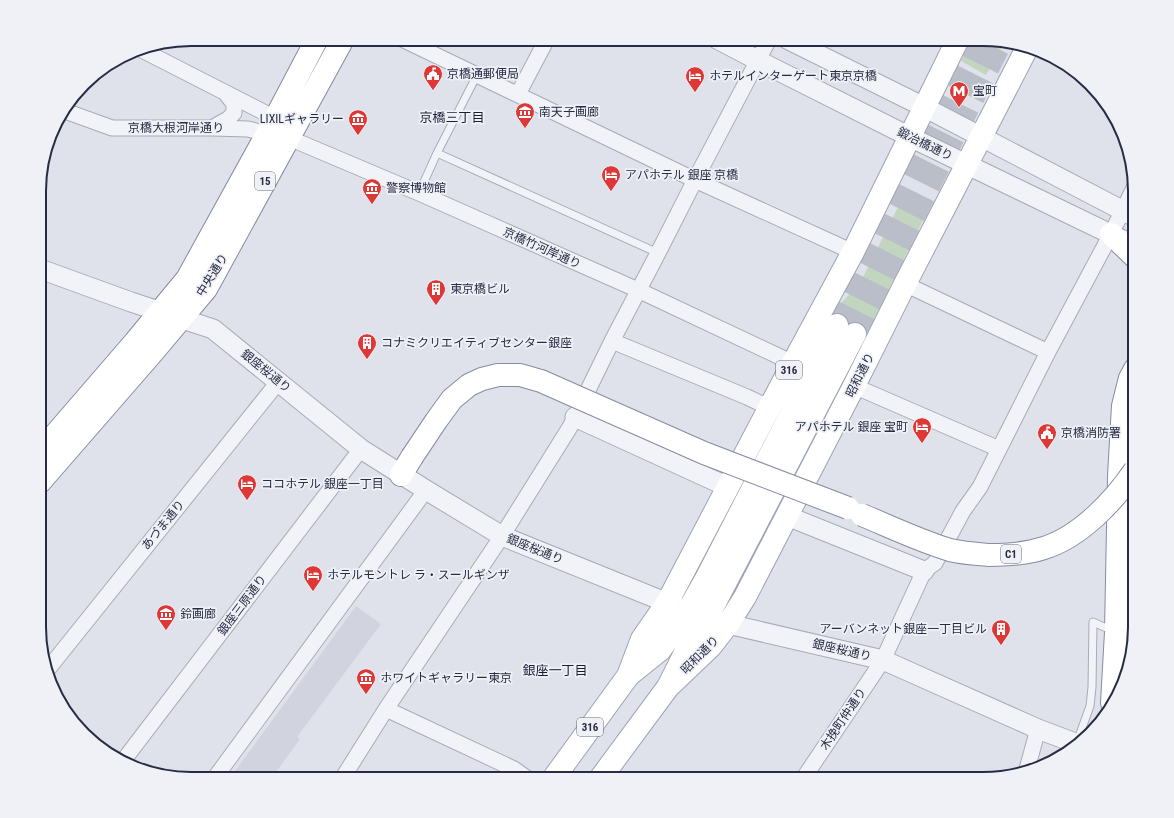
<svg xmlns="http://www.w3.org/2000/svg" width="1174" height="818" viewBox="0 0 1174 818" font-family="'Roboto Condensed','Noto Sans JP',sans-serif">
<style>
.built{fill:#d1d4df}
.green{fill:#c1d5bf}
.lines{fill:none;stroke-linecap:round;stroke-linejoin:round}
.primary-tunnel{stroke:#babec9;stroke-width:22;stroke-dasharray:22 11;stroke-linecap:butt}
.service-casing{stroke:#a8abb8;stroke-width:9}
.minor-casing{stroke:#a8abb8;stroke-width:17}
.tertiary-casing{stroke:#a8abb8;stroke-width:21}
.primary-casing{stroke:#9da3b7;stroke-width:24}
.trunk-casing{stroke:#858ca2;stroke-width:24}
.motorway-casing{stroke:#858ca2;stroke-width:24}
.service{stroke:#f2f3f8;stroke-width:7}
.minor{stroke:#f2f3f8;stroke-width:15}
.tertiary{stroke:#f2f3f8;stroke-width:19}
.primary{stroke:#fff;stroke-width:22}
.trunk{stroke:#fff;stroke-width:22}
.motorway{stroke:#fff;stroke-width:22}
.motorway-bridge-casing{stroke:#858ca2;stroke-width:24;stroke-linecap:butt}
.motorway-bridge{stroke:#fff;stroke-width:22}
.labels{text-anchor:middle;stroke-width:3.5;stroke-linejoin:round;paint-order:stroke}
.shield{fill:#eff1f7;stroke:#626779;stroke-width:1}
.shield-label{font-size:11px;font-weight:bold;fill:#262c43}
.poi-label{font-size:12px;fill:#262c43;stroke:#eff1f7;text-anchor:start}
.street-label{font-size:12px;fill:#262c43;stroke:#eff1f7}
.neighbourhood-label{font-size:13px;fill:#181d34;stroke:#eff1f7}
.rim{fill:none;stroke:#262c43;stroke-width:2}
</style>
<rect width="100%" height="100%" fill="#dfe2ea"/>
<path class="built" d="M356,606L381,624L297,737L300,739L271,779H229Z"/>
<path class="green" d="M972,39H993L1005,42L986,75L961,61Z
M906,191L931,204L866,335L829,316L860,283Z"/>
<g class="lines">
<path class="primary-tunnel" d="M837,325L981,39
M855,334L1002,41"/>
<defs>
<path id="service" d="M437,153L658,253
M419,193L437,153L477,75
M1077,742L1090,706L1092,687L1093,622L1113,631"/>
<path id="minor" d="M402,39L695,180L853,252
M140,49L275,118L280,126
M518,94L547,39
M65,111L112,128H212L248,129L267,134L289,138L419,193L638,290L793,363
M212,128L228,119L234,113V104L227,95
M905,284L1048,352
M612,341L747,397L770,408
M854,386L999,449
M48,669L279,381
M386,709L514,769L528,779
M123,761L361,449
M1027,769L1038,729
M214,779L426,490
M342,779L386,709L502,536L570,427L612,341L658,253L695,180L769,39
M803,779L883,660L924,571L935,563L963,511L980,487L1048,352L1111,234L1135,186"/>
<path id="tertiary" d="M717,39L759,61L910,137L1125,241
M787,39L924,107L1135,217
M40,269L131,302L213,329L361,449L426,490L502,536L680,608
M575,417L728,487
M787,516L924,571
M714,620L728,624L883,660L1038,729L1075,743"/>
<path id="primary" d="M629,675L660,650L688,611L706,579L837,325
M668,687L711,646L728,624L745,597L854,386L905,284L1028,46
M553,779L628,676L642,639L667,603L793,363L853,252L958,39
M600,779L668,687L692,639L707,618L855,334"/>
<path id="trunk" d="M40,452L135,342L187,279L267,134L317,39
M40,482L153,352L206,289L343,39"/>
<path id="motorway" d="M1111,234L1135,257
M401,475L412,457
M1112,703L1116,632L1119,476L1123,406L1130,378L1135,369"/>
</defs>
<use href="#service" class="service-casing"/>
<use href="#minor" class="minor-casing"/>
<use href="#tertiary" class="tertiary-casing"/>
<use href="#primary" class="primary-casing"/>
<use href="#trunk" class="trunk-casing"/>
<use href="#motorway" class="motorway-casing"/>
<use href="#service" class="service"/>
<use href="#minor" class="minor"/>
<use href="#tertiary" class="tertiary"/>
<use href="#primary" class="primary"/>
<use href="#trunk" class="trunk"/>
<use href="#motorway" class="motorway"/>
<defs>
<path id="motorway-bridge" d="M412,457L436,421L452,399L469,385L482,379L498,375H520L541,381L704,453L848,508
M862,515C891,527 920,541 950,550C962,553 976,554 989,555C1007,555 1026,554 1044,548C1080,537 1114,501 1135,470"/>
</defs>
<use href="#motorway-bridge" class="motorway-bridge-casing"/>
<use href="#motorway-bridge" class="motorway-bridge"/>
</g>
<defs>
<symbol id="civic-pin" viewBox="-11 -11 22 30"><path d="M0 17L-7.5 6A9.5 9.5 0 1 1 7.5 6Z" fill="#dd3836" stroke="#eff1f7"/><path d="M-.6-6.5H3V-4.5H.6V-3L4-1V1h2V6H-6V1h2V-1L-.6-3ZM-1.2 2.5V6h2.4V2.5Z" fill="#fff"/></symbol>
<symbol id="hotel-pin" viewBox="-11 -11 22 30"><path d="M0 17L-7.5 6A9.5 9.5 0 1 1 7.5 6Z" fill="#dd3836" stroke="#eff1f7"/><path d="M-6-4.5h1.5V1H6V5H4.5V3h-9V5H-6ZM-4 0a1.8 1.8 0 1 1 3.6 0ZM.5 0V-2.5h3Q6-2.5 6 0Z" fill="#fff"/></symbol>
<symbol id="metro-pin" viewBox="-11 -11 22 30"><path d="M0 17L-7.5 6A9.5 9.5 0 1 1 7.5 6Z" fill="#dd3836" stroke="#eff1f7"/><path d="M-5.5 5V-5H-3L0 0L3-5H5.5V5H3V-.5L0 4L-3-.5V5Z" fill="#fff"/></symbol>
<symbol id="museum-pin" viewBox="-11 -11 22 30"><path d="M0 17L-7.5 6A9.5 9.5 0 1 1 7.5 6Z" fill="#dd3836" stroke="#eff1f7"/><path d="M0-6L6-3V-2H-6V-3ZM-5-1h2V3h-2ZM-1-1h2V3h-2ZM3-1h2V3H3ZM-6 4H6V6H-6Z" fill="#fff"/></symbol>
<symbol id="building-pin" viewBox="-11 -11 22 30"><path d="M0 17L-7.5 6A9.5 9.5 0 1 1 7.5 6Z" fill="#dd3836" stroke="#eff1f7"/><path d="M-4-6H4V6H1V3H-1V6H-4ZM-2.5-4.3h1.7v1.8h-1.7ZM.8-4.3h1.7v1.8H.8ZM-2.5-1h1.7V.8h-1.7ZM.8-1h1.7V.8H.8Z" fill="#fff"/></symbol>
</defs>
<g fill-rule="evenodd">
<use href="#civic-pin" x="422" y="63" width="22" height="30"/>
<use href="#hotel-pin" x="684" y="65" width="22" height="30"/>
<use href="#metro-pin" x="948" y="80" width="22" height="30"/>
<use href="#museum-pin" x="514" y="101" width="22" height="30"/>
<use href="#museum-pin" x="347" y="108" width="22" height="30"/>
<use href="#hotel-pin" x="600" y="164" width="22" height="30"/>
<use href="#museum-pin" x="361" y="177" width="22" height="30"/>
<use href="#building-pin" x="425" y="278" width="22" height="30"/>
<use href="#building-pin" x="356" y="332" width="22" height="30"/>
<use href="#hotel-pin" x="911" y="416" width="22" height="30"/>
<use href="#civic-pin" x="1036" y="422" width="22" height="30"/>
<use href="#hotel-pin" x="236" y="473" width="22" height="30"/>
<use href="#hotel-pin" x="302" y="564" width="22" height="30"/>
<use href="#museum-pin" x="155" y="603" width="22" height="30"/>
<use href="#building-pin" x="990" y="618" width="22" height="30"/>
<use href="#museum-pin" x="355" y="667" width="22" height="30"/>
</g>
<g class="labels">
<g class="shield">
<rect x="255" y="172" width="20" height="18" rx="3"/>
<rect x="776" y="361" width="26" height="18" rx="3"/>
<rect x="1001" y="545" width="20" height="18" rx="3"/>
<rect x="577" y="718" width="26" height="18" rx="3"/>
</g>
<g class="shield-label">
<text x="265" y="185">15</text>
<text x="789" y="374">316</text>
<text x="1011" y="558">C1</text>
<text x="590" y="731">316</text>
</g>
<g class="poi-label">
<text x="447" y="78">京橋通郵便局</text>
<text x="709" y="80">ホテルインターゲート東京京橋</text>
<text x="973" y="95">宝町</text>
<text x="539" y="116">南天子画廊</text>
<text x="344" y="123" text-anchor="end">LIXILギャラリー</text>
<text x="625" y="179">アパホテル 銀座 京橋</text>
<text x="386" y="192">警察博物館</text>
<text x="450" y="293">東京橋ビル</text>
<text x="381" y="347">コナミクリエイティブセンター銀座</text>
<text x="908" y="431" text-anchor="end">アパホテル 銀座 宝町</text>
<text x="1061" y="437">京橋消防署</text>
<text x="261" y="488">ココホテル 銀座一丁目</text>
<text x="327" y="579">ホテルモントレ ラ・スールギンザ</text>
<text x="180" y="618">鈴画廊</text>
<text x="987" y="633" text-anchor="end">アーバンネット銀座一丁目ビル</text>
<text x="380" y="682">ホワイトギャラリー東京</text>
</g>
<g class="street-label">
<text x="176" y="132">京橋大根河岸通り</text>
<text transform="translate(925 144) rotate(26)" y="4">鍛冶橋通り</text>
<text transform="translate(542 248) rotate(24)" y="4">京橋竹河岸通り</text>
<text transform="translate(212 275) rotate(-58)" y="4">中央通り</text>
<text transform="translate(266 371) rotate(39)" y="4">銀座桜通り</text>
<text transform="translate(860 375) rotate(-63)" y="4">昭和通り</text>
<text transform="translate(163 525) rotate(-51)" y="4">あづま通り</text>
<text transform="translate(535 549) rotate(22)" y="4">銀座桜通り</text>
<text transform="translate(242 605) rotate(-53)" y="4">銀座三原通り</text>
<text transform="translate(842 650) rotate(13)" y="4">銀座桜通り</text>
<text transform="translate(700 655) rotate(-45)" y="4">昭和通り</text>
<text transform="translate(843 719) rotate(-56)" y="4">木挽町仲通り</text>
</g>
<g class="neighbourhood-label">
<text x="452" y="122">京橋三丁目</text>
<text x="555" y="675">銀座一丁目</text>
</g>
</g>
<path d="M0 0H1174V818H0ZM191 46H983A145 145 0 0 1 1128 191V627A145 145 0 0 1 983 772H191A145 145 0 0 1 46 627V191A145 145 0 0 1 191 46Z" fill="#eff1f7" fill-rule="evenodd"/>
<path class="rim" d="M191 46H983A145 145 0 0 1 1128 191V627A145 145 0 0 1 983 772H191A145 145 0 0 1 46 627V191A145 145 0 0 1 191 46Z"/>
</svg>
